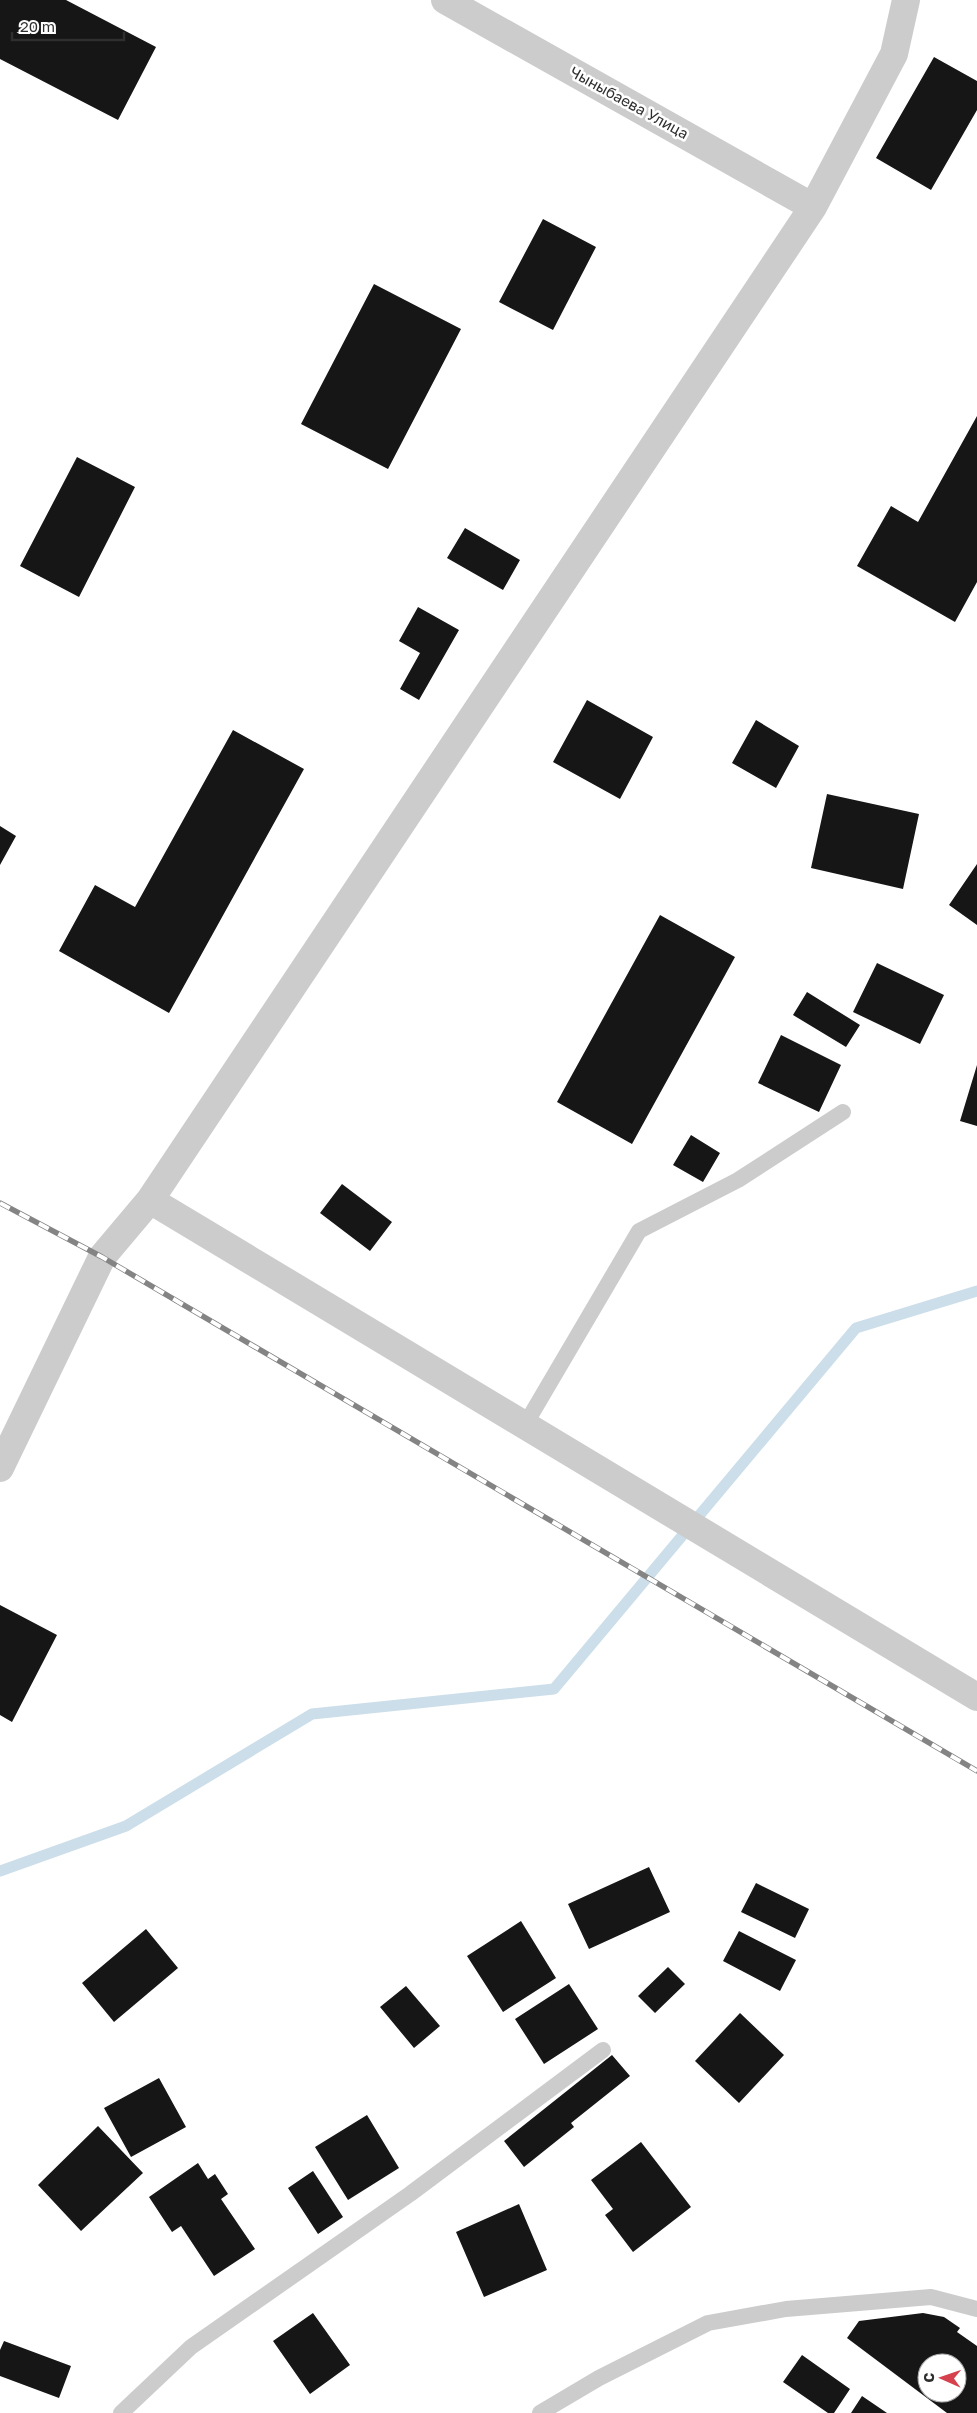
<svg xmlns="http://www.w3.org/2000/svg" width="977" height="2413" viewBox="0 0 977 2413" font-family="'Golos Text',sans-serif">
<style>
.lines{fill:none;stroke-linecap:round;stroke-linejoin:round}
.stream{stroke:#ccdee9;stroke-width:11}
.building{fill:#161616;fill-rule:evenodd}
.lane{stroke:#ccc;stroke-width:16}
.street{stroke:#ccc;stroke-width:28}
.rail-casing{stroke:#848484;stroke-width:5.5}
.rail{stroke:#fff;stroke-width:4;stroke-dasharray:11;stroke-linecap:butt}
.labels{text-anchor:middle;stroke-width:5;stroke-linejoin:round;paint-order:stroke}
.street-label{font-size:15px;fill:#2f2f2f;stroke:#fff}
</style>
<rect width="100%" height="100%" fill="#fff"/>
<g class="lines">
<path class="stream" d="M0,1871L126,1826L312,1714L554,1689L856,1328L977,1291"/>
</g>
<path class="building" d="M0,0H66L156,47L118,120L0,59Z
M934,57L977,81V110L931,190L876,158Z
M543,219L596,247L553,330L499,302Z
M374,284L461,329L388,469L301,424Z
M977,416V582L955,622L857,566L891,506L918,522Z
M77,457L135,487L79,597L20,566Z
M465,528L520,560L503,590L447,558Z
M418,607L459,630L419,700L400,689L420,653L399,641Z
M587,700L653,737L620,799L553,762Z
M756,720L799,746L776,788L732,763Z
M233,730L304,769L169,1013L59,951L95,885L135,907Z
M827,794L919,814L903,889L811,868Z
M0,826L16,836L0,865Z
M977,864V925L949,905Z
M660,915L735,957L632,1144L557,1102Z
M877,963L944,995L920,1044L853,1012Z
M807,992L860,1025L846,1047L793,1015Z
M781,1035L841,1065L819,1112L758,1083Z
M977,1065V1126L960,1121Z
M691,1135L720,1153L703,1182L673,1165Z
M342,1184L392,1222L370,1251L320,1213Z
M0,1605L57,1635L12,1722L0,1715Z
M649,1867L670,1912L589,1949L568,1904Z
M756,1883L809,1909L795,1938L741,1912Z
M521,1921L556,1978L503,2012L467,1956Z
M146,1929L178,1968L114,2022L82,1983Z
M739,1931L796,1960L780,1991L723,1961Z
M668,1967L685,1984L655,2013L638,1996Z
M569,1984L598,2029L544,2064L515,2019Z
M406,1986L440,2026L414,2048L380,2007Z
M740,2013L784,2055L739,2103L695,2061Z
M612,2055L630,2076L571,2123L574,2127L524,2167L504,2141Z
M159,2078L186,2127L131,2157L104,2108Z
M367,2115L399,2168L348,2200L315,2147Z
M98,2126L143,2173L81,2231L38,2185Z
M641,2142L691,2207L633,2252L605,2215L613,2209L591,2180Z
M198,2163L208,2179L215,2174L228,2194L221,2199L255,2249L214,2276L181,2226L172,2232L149,2197Z
M313,2171L343,2217L318,2234L288,2188Z
M519,2204L547,2270L484,2297L456,2232Z
M313,2313L350,2365L310,2394L273,2341Z
M923,2313L944,2317L960,2328L957,2332L977,2346V2413H947L847,2338L859,2321ZM927,2363H957V2393H927Z
M4,2341L71,2366L59,2398L0,2376V2350Z
M802,2355L850,2389L834,2413H828L783,2382Z
M862,2396L887,2413H851Z"/>
<g class="lines">
<path class="lane" d="M525,1425L639,1231L738,1180L843,1112
M121,2413L191,2347L410,2194L603,2050
M540,2413L599,2378L708,2323L786,2309L931,2297L977,2309"/>
<path class="street" d="M445,0L813,207
M150,1200L977,1697
M0,1468L102,1257L150,1200L813,207L894,54L906,0"/>
<defs>
<path id="rail" d="M0,1203L102,1257L977,1771"/>
</defs>
<use href="#rail" class="rail-casing"/>
<use href="#rail" class="rail"/>
</g>
<g class="labels">
<g class="street-label">
<text transform="translate(629 103) rotate(29)" y="5">Чыныбаева Улица</text>
</g>
</g>
<g transform="translate(942 2378) rotate(272)"><circle r="24" fill="#ffffff" stroke="#acacac"/>
<path d="M0-4L9 19L0 12L-9 19Z" fill="#d5424e"/>
<text y="-8" font-size="14" font-weight="bold" text-anchor="middle" fill="#2f2f2f">С</text>
</g>
<path d="M12 32v8h112v-8" fill="none" stroke="#2f2f2f" stroke-width="2.5"/>
<text x="20" y="32" font-size="15" fill="#2f2f2f" stroke="#ffffff" stroke-width="4" paint-order="stroke">20 m</text>
</svg>
